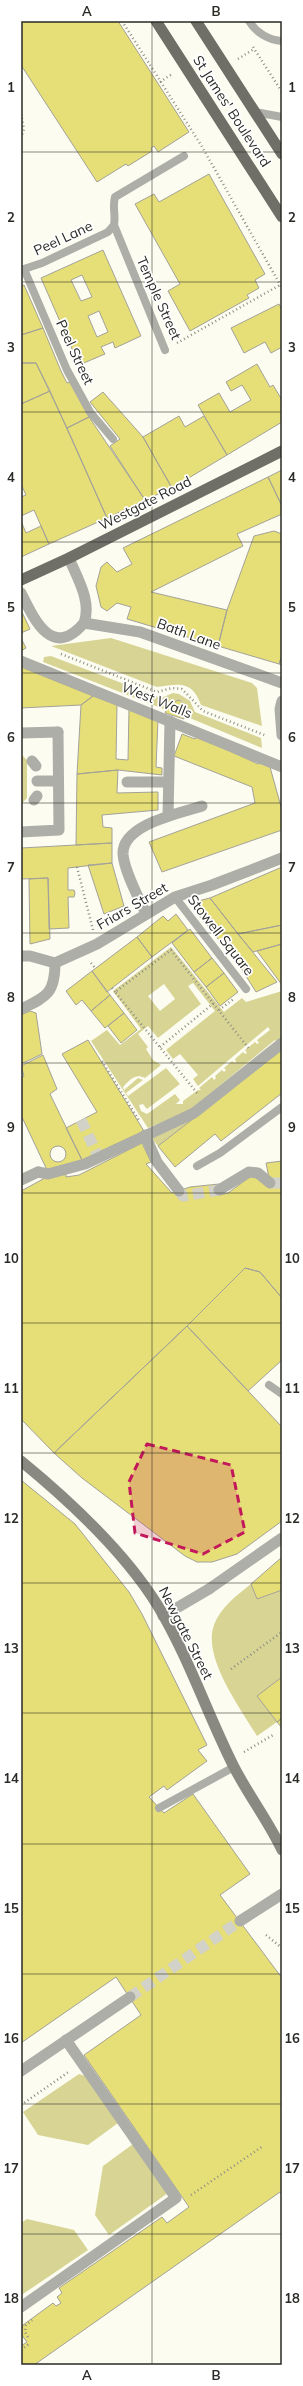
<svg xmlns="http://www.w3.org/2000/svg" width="303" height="2386" viewBox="0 0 303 2386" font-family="Mulish,sans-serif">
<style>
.green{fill:#d8d494;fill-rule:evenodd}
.building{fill:#e6de76;stroke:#a3a299;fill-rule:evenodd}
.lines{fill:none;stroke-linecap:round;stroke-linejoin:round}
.pedestrian-tunnel{stroke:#d2d2c8;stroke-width:11;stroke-dasharray:11 5.5;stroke-linecap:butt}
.minor-tunnel{stroke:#d2d2c8;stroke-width:11;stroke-dasharray:11 5.5;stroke-linecap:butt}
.path{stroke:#8d8d86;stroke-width:2.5;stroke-dasharray:1 3;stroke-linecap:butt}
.service{stroke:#aeaea9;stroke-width:8}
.pedestrian{stroke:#aeaea9;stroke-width:11}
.minor{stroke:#aeaea9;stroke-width:11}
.secondary{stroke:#898982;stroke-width:11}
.primary{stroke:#6f6e67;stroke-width:11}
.marked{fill:#c2185b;fill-opacity:0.2;stroke:#c2185b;stroke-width:3;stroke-dasharray:8 5;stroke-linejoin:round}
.grid{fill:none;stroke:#2a2a26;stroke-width:1;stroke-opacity:0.55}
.labels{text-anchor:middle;stroke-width:3.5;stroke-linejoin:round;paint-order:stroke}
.street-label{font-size:14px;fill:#2a2a26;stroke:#fff}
.neatline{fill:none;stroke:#2a2a26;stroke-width:1.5}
.grid-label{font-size:13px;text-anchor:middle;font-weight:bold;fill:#2a2a26}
</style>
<rect width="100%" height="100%" fill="#fcfcf1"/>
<path class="green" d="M111,638L252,683L257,688L262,726L201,705C192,680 179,684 157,687L51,646Z
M51,656L161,698L173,693L179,694L190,701L195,712L261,738L262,748L185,716L187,709L181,701L171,702L166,710L43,662L44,657Z
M21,754L27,760V798L21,804Z
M171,947L224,1012L242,998L246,1002L282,991V1047L275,1040L189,1111L148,1128L91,1041L107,1030L120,1045L141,1029L113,991ZM193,983L215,1011L166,1050L173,1059L180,1054L198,1075L193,1079L198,1086L268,1027L270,1030L257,1040L259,1043L257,1044L255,1042L245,1050L247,1053L245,1054L243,1052L235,1059L236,1062L235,1063L232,1061L224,1068L226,1070L224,1072L222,1070L215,1076L216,1078L214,1080L212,1077L199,1088L201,1090H198L183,1101V1104H176L180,1100L175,1094L147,1114L141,1111L139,1105L143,1104L147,1109L180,1084L166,1068L128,1096L126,1093L143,1080L138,1078L124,1090L123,1087C130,1080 135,1073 145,1078L161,1065L153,1060L146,1049L148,1047L138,1034L148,1026L158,1038L201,1004L188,986ZM164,984L175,999L160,1011L148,996Z
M199,1115L158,1146L151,1138Z
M251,1584L257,1599L282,1590V1724L277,1722L257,1736C241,1709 202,1657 214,1625C220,1608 237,1595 251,1584Z
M79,2074L85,2076L118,2123L88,2145L38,2135L23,2112Z
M133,2144L168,2193L109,2235L95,2215L103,2166Z
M27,2219L74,2230L88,2250L23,2294L21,2293V2223Z"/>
<path class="building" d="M21,21H118L189,132L158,152L154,146L151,148L152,151L128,166L126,164L97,182L21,65Z
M209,174L265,274L255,280L259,288L247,295L249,298L190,331L168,291L180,284L135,204L154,194L159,202Z
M103,250L141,336L115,348L113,342L101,347L105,354L79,365L41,278ZM82,275L92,297L81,301L71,280ZM99,311L108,332L97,337L88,316Z
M24,285L43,328L21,335V286Z
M279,304L282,310V347L271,353L265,342L244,353L231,328Z
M43,328L61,371L67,383L70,382L89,417L67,428L36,363H21V335Z
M21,363H36L50,391L21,404Z
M257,364L270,387L273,385L282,400V422L227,455L198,405L219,393L230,412L251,400L242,385L231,391L226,382Z
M50,391L107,518L49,544L34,510L21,516V497L26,495L21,484V404Z
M103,392L143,437L172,488L145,500L110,446L120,439L90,402Z
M179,416L185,427L204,416L227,455L172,488L143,437Z
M89,417L145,500L107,518L67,428Z
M282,470V506L268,477Z
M268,477L282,506V514L237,534L243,546L151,592L227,610L218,646L127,619L131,607L117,603L107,611L101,607L96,586L101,567L107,562L117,572L132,564L123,548Z
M21,521L26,533L41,526L49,544L21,557Z
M274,531L282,534V655L279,664L218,646L227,610L254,536Z
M21,610L30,629L21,633Z
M21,638L26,648L21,651Z
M282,655V665L279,664Z
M21,667L93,696L81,705L21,708Z
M93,696L117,705L116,759L128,760L129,708L158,720L156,767L162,768V775L118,770L77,774L81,705Z
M179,700L186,706L184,719L165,713L169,704Z
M182,734L195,739L197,736L258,764L263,762L270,767L282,810V830L162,872L149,842L255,803L252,787L174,756Z
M118,770L117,793L158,792V810L102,815L103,827L112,828V843L76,845L77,774Z
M112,843V863L68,868V890H74L75,893L74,897H68L69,928L49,929L48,878L21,879V848Z
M112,863L124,906L104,914L88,865Z
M282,867V925L238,934L210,898Z
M48,878L50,939L30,944L29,879Z
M210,898L238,934L277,982L256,992L239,965L194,909V902Z
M176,914L188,930L152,957L137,937L163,916L168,921Z
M282,925V944L253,952L238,934Z
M190,929L212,958L194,972L172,943Z
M137,937L152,957L107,992L92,971Z
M282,944V985L257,951Z
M212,958L224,973L206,987L194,972Z
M92,971L110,995L91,1011L82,1000L76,1005L66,991Z
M224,973L238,992L220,1006L206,987Z
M110,995L124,1013L105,1028L91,1011Z
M30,1011L36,1013L42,1054L21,1064V1015Z
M124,1013L137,1030L121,1043L108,1026Z
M88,1040L144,1131L82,1160L66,1128L97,1112L62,1054Z
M282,1050V1093L221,1141L215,1134L175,1167L158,1146Z
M43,1055L57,1089L50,1094L82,1160L47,1170L21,1115V1078L24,1076L21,1066Z
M142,1143L151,1162L146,1164L172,1193L190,1187L219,1184L220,1195L228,1193L251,1176L270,1183L266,1163L282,1161V1298L260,1272L245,1268L187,1326L54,1453L21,1419V1191L45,1178L66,1174V1177L79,1175Z
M50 1154a8 8 0 1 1 16 0a8 8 0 1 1-16 0Z
M245,1268L260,1272L282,1298V1360L248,1391L187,1326Z
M187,1326L282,1427V1521L237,1554L212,1562H197L185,1556L82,1478L54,1453Z
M21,1480L75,1524L129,1592L142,1614L207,1745L198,1750L207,1761L167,1790L164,1786L149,1797L164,1813L193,1794L250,1874L220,1895L282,1978V2365H21V2346L27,2342L21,2334L23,2325L53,2303L56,2306L61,2303L57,2297L62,2293L59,2288L162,2217L167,2223L189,2207L84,2055L141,2015L116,1977L21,2043Z
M282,1557V1590L257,1599L251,1584Z
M282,1677V1718L277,1722L257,1696Z
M282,1718V1728L277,1722Z
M280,2192L282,2195V2365H34Z"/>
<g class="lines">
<path class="pedestrian-tunnel" d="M81,1120L99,1158
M270,1183H282
M179,1191L183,1196L219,1190"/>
<path class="minor-tunnel" d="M130,1997L240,1921"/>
<path class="path" d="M122,21L201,145L282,288
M253,47L282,92
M238,59L254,49
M160,82L172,74
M21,114L24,129L21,138
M177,343L280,285
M61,654L157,692L172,688L182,689L203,711L267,736
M77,867L93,930
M91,963L96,969
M112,988L115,992
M219,1010L235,998
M160,1047L214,1003
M102,1061L140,1122
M197,1093L115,992L171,950L250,1050
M231,1669L282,1632
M244,1752L273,1735
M266,1935L282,1948
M21,2105L70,2071
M191,2195L263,2146
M28,2337L25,2332L26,2325L32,2320
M21,2350L29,2344"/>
<path class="service" d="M249,21C256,33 269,40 282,41
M255,112L282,117
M114,225L165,350
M114,225C116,215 112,207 115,197L184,156
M24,269L67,370L90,412L113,439
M21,270L42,263L108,232L114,225
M175,897L246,989
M197,1166L220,1153L282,1107
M269,1385L282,1394
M159,1808L234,1767"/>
<path class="pedestrian" d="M69,558C77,578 92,601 84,623
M21,593C34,619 52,660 84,623L140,632L282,683
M21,661L282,767
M21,733L58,732
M32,761L36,766
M37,781H58
M34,800L37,796
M145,1135L157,1162L179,1191
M38,1172L48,1174L85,1164L194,1113L282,1043
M219,1190L249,1172L258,1173L270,1183
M163,1616L209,1589
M21,2307L176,2198L66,2040"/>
<path class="minor" d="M282,701L280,709L282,735
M127,782H168
M168,816L170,721
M21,832L59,830L58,732
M146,914C139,898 124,871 123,854C122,824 181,813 202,806
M21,956H30L55,963L97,944L175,897L212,885L282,858
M21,1009C46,997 55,994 55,963
M21,1180L38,1172
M209,1589L282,1538
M240,1921L282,1894
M21,2071L130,1997"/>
<path class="secondary" d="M21,1461C71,1502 124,1551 158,1606C188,1656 207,1713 233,1765C248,1795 268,1820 282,1850"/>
<path class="primary" d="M156,21L282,217
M196,21L282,154
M21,580L69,558L282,451"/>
</g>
<path class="marked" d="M147,1444L231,1465L245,1532L203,1554L135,1533L129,1482Z"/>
<path class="grid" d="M152,21V2365M21,152H282M21,282H282M21,412H282M21,542H282M21,673H282M21,803H282M21,933H282M21,1063H282M21,1193H282M21,1323H282M21,1453H282M21,1583H282M21,1713H282M21,1844H282M21,1974H282M21,2104H282M21,2234H282"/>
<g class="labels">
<g class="street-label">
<text transform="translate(232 111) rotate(57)" y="5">St James' Boulevard</text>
<text transform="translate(63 238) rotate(-25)" y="5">Peel Lane</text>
<text transform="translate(159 298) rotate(66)" y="5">Temple Street</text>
<text transform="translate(75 352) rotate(65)" y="5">Peel Street</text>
<text transform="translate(145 503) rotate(-27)" y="5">Westgate Road</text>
<text transform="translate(189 634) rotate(20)" y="5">Bath Lane</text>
<text transform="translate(157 700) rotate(22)" y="5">West Walls</text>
<text transform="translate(132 906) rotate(-30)" y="5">Friars Street</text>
<text transform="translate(221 935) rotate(52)" y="5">Stowell Square</text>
<text transform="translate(186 1633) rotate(63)" y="5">Newgate Street</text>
</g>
</g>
<rect width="303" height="2386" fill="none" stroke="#ffffff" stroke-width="44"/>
<rect x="22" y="22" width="259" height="2342" class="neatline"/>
<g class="grid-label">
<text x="87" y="16">A</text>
<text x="216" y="16">B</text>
<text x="11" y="92">1</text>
<text x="292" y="92">1</text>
<text x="11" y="222">2</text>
<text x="292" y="222">2</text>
<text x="11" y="352">3</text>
<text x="292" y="352">3</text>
<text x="11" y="482">4</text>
<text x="292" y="482">4</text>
<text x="11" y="612">5</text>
<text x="292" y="612">5</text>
<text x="11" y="742">6</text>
<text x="292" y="742">6</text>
<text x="11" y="872">7</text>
<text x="292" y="872">7</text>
<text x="11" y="1002">8</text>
<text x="292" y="1002">8</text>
<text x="11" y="1132">9</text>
<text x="292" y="1132">9</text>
<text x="11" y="1263">10</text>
<text x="292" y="1263">10</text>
<text x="11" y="1393">11</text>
<text x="292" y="1393">11</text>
<text x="11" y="1523">12</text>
<text x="292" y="1523">12</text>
<text x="11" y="1653">13</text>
<text x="292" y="1653">13</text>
<text x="11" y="1783">14</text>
<text x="292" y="1783">14</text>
<text x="11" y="1913">15</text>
<text x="292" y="1913">15</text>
<text x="11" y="2043">16</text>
<text x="292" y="2043">16</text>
<text x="11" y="2173">17</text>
<text x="292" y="2173">17</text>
<text x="11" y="2303">18</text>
<text x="292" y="2303">18</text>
<text x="87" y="2380">A</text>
<text x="216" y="2380">B</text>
</g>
</svg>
